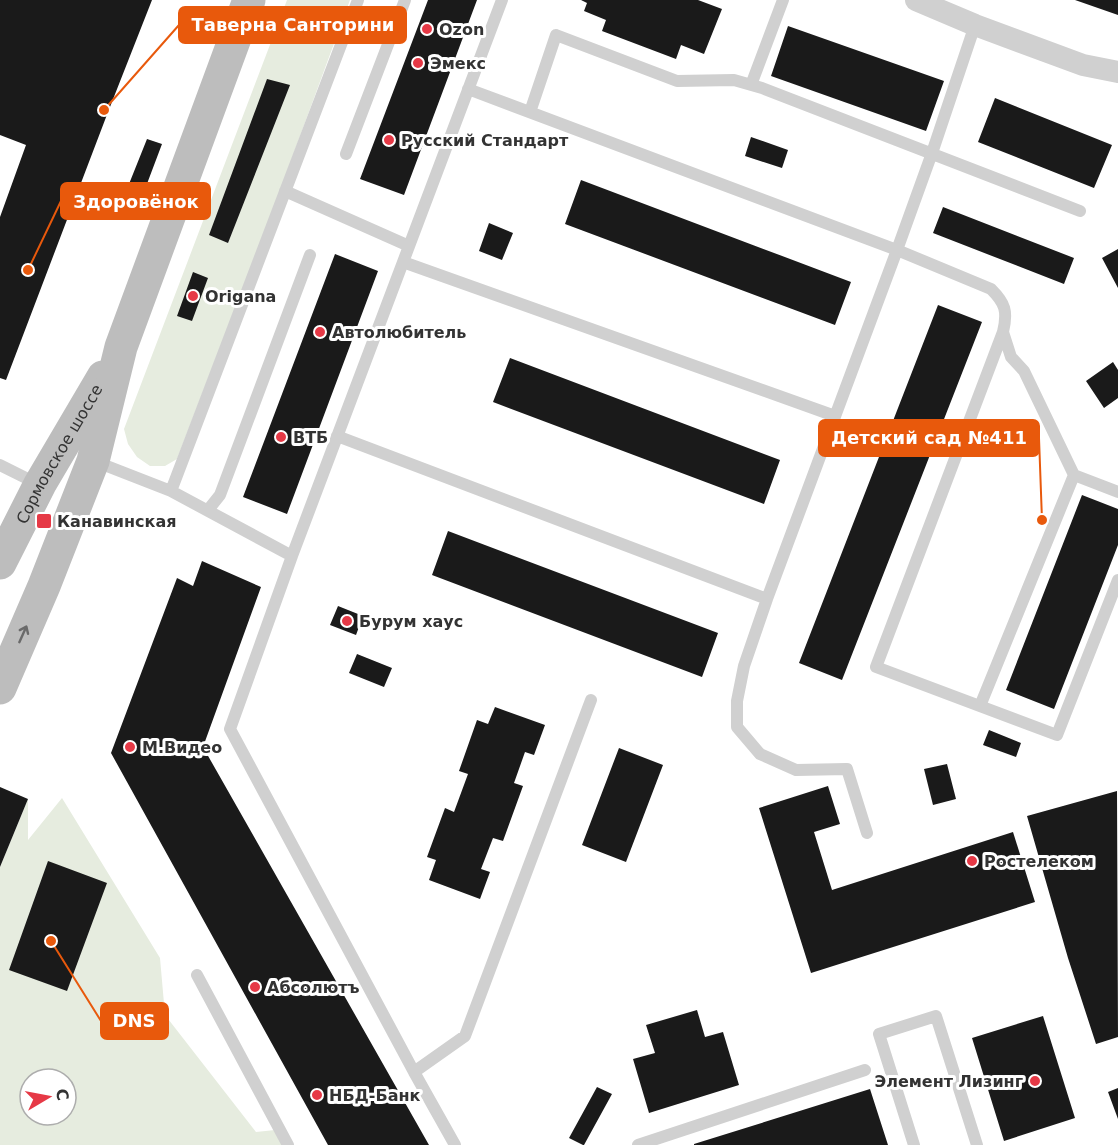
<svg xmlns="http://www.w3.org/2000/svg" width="1118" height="1145" viewBox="0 0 1118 1145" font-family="'DejaVu Sans',sans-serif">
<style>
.green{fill:#e6ecdf;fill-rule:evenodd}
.building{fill:#1a1a1a}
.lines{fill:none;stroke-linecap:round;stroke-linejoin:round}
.service{stroke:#d0d0d0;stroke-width:12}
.minor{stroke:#d0d0d0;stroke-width:22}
.secondary{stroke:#bdbdbd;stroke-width:33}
.oneway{stroke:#6a6a6a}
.poi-dot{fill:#e63946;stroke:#fff;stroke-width:2}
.labels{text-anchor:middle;stroke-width:6;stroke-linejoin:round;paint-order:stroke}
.poi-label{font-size:16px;font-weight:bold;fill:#333;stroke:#fff;text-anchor:start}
.street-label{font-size:16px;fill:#333;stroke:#fff}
.leader{fill:none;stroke:#e8590c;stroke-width:2}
.callout-dot{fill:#e8590c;stroke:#fff;stroke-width:2}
.callout{fill:#e8590c;stroke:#e8590c;stroke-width:2}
.callout-label{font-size:18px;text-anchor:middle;font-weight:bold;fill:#fff}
</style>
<rect width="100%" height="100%" fill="#fff"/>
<path class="green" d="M287,0H350L278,196L177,459L165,466H150L137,457L128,444L124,429Z
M62,798L160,958L165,1015L256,1132L275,1130L283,1145H0V867L28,799V840ZM30,1079H66V1115H30Z"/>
<path class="building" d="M0,0H152L108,112L6,380L0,378V217L26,145L0,135Z
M428,0H477L404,195L360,179Z
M581,0H698L722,9L704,54L681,45L676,59L602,31L606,20L584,11L587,3Z
M1075,0H1118V15Z
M788,26L944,81L926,131L771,76Z
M267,79L290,85L228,243L209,235Z
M995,98L1112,145L1094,188L978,142Z
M751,137L788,150L782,168L745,156Z
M147,139L162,144L139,205L123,199Z
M581,180L851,282L835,325L565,224Z
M943,207L1074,258L1064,284L933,233Z
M489,223L513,233L502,260L479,251Z
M1118,249V288L1102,258Z
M335,254L378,271L287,514L243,497Z
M193,272L208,278L192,321L177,316Z
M938,305L982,322L842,680L799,663Z
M510,358L780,460L764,504L493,402Z
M1113,362L1118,370V398L1104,408L1086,381Z
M1082,495L1118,509V545L1054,709L1006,690Z
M448,531L718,633L702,677L432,575Z
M202,561L261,587L203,747L429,1145H328L111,753L177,578L193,586Z
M338,606L363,616L356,635L330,625Z
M357,654L392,668L384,687L349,673Z
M495,707L545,725L534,755L525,752L514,783L523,786L503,841L493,838L481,869L490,872L480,899L429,880L436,860L427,857L445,808L454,812L468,774L459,771L477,720L488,724Z
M989,730L1021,743L1016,757L983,745Z
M619,748L663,765L626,862L582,845Z
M947,764L956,799L933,805L924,769Z
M828,786L840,824L814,832L832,890L1013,832L1035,902L811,973L759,808Z
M0,787L28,799L0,867Z
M1117,791L1118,1037L1096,1044L1068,958L1027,816Z
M48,861L107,883L67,991L9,970Z
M697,1010L705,1037L723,1032L739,1085L649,1113L633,1059L655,1053L646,1025Z
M1043,1016L1075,1118L1004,1141L972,1038Z
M597,1087L612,1094L584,1145H583L569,1138Z
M1118,1088V1119L1108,1092Z
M870,1089L888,1145H694V1144Z"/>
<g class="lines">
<path class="service" d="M751,85L783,0
M468,89L897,250L991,289C1005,303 1008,311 1003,332L876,667L1057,735L1118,580
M530,112L556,35L677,81L734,80L762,88L1080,211
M346,154L405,0
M285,191L409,246
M403,262L835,416
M1003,332L1011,357L1024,371L1074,475L1118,492
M337,436L767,599L744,666L737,701V727L760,754L796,770L847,769L867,833
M94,461L171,491L292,556L502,0
M0,465L38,484
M171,491L358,0
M208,510L220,495L310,255
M292,556L230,729L414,1072L465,1036L591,700
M767,599L897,250L932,153L975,25
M980,706L1074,475
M197,975L288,1145
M414,1072L455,1145
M638,1145L865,1070
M914,1145L879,1034L936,1016L977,1145"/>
<path class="minor" d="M916,0L975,25L1083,65L1118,72"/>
<g class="secondary">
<path id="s1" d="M0,563L40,484L103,377"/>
<path d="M0,688L44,586L93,461L121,347L249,0"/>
</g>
</g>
<defs><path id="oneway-shaft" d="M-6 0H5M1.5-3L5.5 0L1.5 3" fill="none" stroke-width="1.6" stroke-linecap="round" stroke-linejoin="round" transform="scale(1.5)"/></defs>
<use class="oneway" href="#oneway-shaft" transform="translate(23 634) rotate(-66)"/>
<g class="poi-dot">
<circle cx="427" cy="29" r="6"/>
<circle cx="418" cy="63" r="6"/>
<circle cx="389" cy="140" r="6"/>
<circle cx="193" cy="296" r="6"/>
<circle cx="320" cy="332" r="6"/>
<circle cx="281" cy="437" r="6"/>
<rect x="36" y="513" width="16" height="16" rx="3"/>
<circle cx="347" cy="621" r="6"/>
<circle cx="130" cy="747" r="6"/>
<circle cx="972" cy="861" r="6"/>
<circle cx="255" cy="987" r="6"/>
<circle cx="1035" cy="1081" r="6"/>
<circle cx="317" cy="1095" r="6"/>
</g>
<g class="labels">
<g class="poi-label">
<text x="439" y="35">Ozon</text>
<text x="430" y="69">Эмекс</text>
<text x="401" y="146">Русский Стандарт</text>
<text x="205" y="302">Origana</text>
<text x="332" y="338">Автолюбитель</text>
<text x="293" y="443">ВТБ</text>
<text x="57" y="527">Канавинская</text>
<text x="359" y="627">Бурум хаус</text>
<text x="142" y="753">М.Видео</text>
<text x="984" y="867">Ростелеком</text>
<text x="267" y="993">Абсолютъ</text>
<text x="1023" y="1087" text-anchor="end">Элемент Лизинг</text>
<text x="329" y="1101">НБД-Банк</text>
</g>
<g class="street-label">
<text dy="6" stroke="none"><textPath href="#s1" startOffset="124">Сормовское шоссе</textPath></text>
</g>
</g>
<path class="leader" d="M104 110L179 25M28 270L61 201M1042 520L1039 438M51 941L101 1021"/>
<g class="callout-dot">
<circle cx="104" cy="110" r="6"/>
<circle cx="28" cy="270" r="6"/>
<circle cx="1042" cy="520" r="6"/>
<circle cx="51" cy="941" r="6"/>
</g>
<g class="callout">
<rect x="179" y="7" width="227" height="36" rx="6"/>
<rect x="61" y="183" width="149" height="36" rx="6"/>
<rect x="819" y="420" width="220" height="36" rx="6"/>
<rect x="101" y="1003" width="67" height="36" rx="6"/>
</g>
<g class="callout-label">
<text x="293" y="31">Таверна Санторини</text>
<text x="136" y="208">Здоровёнок</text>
<text x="929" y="444">Детский сад №411</text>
<text x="134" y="1027">DNS</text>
</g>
<g transform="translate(48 1097) rotate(80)"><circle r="28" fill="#ffffff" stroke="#adadad" stroke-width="1.5"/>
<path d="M0-4.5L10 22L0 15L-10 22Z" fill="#e63946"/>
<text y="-9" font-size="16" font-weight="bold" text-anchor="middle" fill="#333333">С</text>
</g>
</svg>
